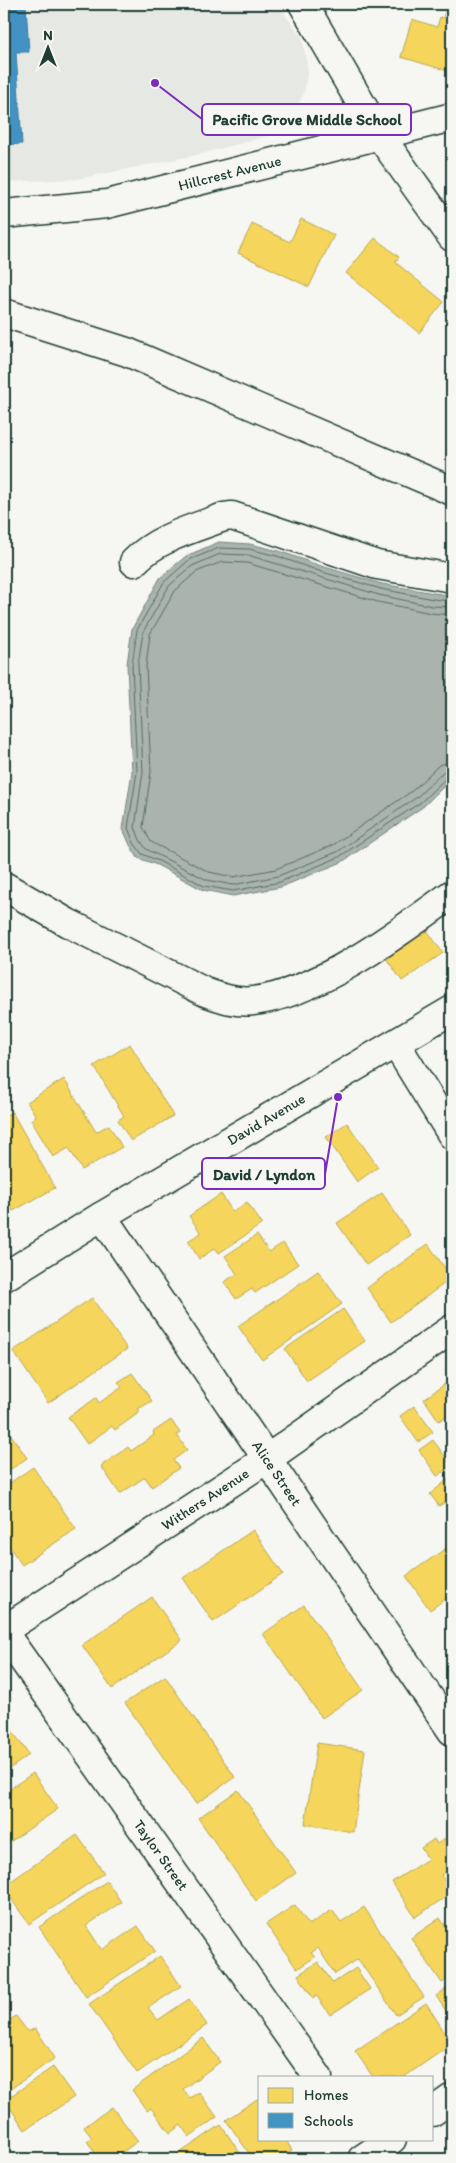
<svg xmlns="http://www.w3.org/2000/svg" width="456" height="2163" viewBox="0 0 456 2163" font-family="Itim,sans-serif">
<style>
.built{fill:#e6e8e4}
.water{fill:#aab3ae;stroke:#72847d}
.homes{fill:#f6d55c;stroke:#b6a750}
.schools{fill:#4393c3;stroke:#387998}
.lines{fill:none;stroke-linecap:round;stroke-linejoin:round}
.shore{stroke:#576c65;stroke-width:1}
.minor-casing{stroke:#1f3d34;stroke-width:31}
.major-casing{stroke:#1f3d34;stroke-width:31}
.minor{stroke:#f6f6f2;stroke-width:28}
.major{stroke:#f6f6f2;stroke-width:28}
.labels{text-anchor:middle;stroke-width:5;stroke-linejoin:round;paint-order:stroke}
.street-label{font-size:15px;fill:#1f3d34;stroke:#f6f6f2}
.leader{fill:none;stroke:#7b2cbf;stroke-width:2}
.callout-dot{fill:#7b2cbf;stroke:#f6f6f2;stroke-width:2}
.callout{fill:#f6f6f2;stroke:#7b2cbf;stroke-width:2}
.callout-label{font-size:16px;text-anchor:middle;font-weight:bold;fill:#1f3d34}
</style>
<rect width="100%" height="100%" fill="#f6f6f2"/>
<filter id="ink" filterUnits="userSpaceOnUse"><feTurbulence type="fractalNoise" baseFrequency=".02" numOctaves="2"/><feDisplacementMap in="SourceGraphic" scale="10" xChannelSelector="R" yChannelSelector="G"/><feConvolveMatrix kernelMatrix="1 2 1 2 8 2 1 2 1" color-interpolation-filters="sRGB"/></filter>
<g filter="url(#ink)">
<path class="built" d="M4,4H281L285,15L302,37L308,71L303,95L292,115L279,133L197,155L77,179L4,182Z"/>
<path class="water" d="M219,542L250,544L279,551L321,566L382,584L452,596V778L424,806L342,862L281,887L233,896L203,890L157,865L138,858L130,845L123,829L132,772L127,664L132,629L160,578L186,556Z"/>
<path class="homes" d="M447,4H452V72L401,57L412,19L437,27L440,17L443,18Z
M301,219L334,235L309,287L238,253L252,224L290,242Z
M375,238L399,257L395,262L444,302L419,333L346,273Z
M424,926L443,953L402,981L383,954Z
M130,1044L173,1116L131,1141L118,1120L124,1116L94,1066Z
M64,1079L96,1132L109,1125L122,1147L82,1170L69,1148L53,1157L31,1120L36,1116L27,1102Z
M12,1112L55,1188L13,1211L4,1193V1116Z
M347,1123L378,1167L357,1182L326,1137Z
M382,1193L410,1235L366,1265L337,1223Z
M221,1194L233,1212L247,1202L262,1224L219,1253L215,1248L199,1259L188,1241L201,1233L189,1216Z
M257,1235L269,1252L283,1243L298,1264L255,1293L252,1289L236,1299L224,1282L237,1274L225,1256Z
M428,1244L452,1278L391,1322L367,1288Z
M318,1271L342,1304L262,1360L238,1326Z
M92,1298L127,1349L48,1403L13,1351Z
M343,1309L365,1341L307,1381L285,1349Z
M132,1373L152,1401L138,1409L140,1412L115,1430L112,1426L87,1444L68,1417L96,1398L99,1403L122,1387L118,1382Z
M452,1379V1412L439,1421L424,1399Z
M414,1406L433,1432L418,1442L400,1416Z
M171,1420L180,1433L177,1435L187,1450L173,1460L179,1468L152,1487L145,1477L120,1494L101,1466L128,1447L131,1451L154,1435L153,1432Z
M5,1426L27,1458L4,1474V1427Z
M433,1440L452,1466L437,1476L419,1450Z
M33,1467L76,1529L22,1565L4,1539V1487Z
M452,1476V1498L439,1506L430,1494Z
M253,1530L283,1574L213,1622L183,1578Z
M452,1544V1594L430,1610L406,1576Z
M152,1597L182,1640L112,1689L82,1645Z
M304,1605L363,1690L322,1718L263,1634Z
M165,1676L235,1777L196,1804L125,1703Z
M4,1719L29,1755L4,1773Z
M317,1743L365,1750L353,1832L305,1824Z
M33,1773L58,1809L4,1846V1793Z
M238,1790L296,1873L256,1901L198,1818Z
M452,1834V1867L441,1875L452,1893L415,1917L392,1882L428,1859L421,1848L434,1839L437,1844Z
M77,1835L104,1873L29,1924L4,1889V1886Z
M107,1881L121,1902L86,1926L102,1950L138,1926L155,1951L86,1997L39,1927Z
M295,1905L309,1925L332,1910L341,1922L364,1907L424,1997L396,2015L358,1959L335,1974L318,1948L311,1953L315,1957L297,1969L266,1924Z
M440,1918L452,1937V1976L442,1983L411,1938Z
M160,1956L181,1986L148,2008L158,2020L189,1999L207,2025L137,2073L89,2004Z
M318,1962L333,1983L356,1968L370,1989L330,2015L316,1995L313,1998L298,1975Z
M452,1985V2020L436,1996Z
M426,2003L452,2044L404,2077H373L355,2051Z
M16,2016L28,2032L35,2028L55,2058L6,2092L4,2088V2024Z
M203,2038L220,2062L183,2089L190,2098L199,2092L217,2117L189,2137L181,2125L170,2133L151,2108L147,2111L132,2090Z
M53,2067L74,2097L25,2130L5,2100Z
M257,2099L260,2102V2139H285L292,2150L278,2159H253L226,2120Z
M112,2107L138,2141L113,2159H87L95,2153L87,2141L92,2138L84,2127Z
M221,2125L244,2159H176L174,2157Z"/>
<path class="schools" d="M26,5L29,52H16L22,144L4,145V7Z"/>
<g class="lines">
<path class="shore" d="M452,601L433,599L381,589L319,571L277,556L249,549L219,548L189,560L164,582L137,630L132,665L137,772L128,828L134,843L142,854L159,861L204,886L233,891L280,882L339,857L421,802L447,777L452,775
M452,607L432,606L379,595L248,555L220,554L192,566L169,586L143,632L138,665L143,772L135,827L140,840L146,849L207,880L233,885L278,876L337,852L417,797L444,771L452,769
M452,615L431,613L378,602L247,563L222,562L196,572L175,591L150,634L146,666L151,772L143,827L151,842L209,872L233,877L276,869L333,845L412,791L439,765L452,761"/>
<defs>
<g id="minor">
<path d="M303,4L380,136L452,237"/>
<path id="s1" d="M4,214L107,204L452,117"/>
<path d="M4,313L127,352L452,491"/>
<path d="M134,562C156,538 195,528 224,517L232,516L377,565L452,578"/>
<path d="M4,886L68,923L205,992C221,998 236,1003 253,1001C318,994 400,932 452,894"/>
<path d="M396,1044L452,1135"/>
<path id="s2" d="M102,1216L452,1731"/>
<path id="s3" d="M4,1630L267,1459L452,1329"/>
<path id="s4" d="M4,1633L318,2077"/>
<path d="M432,2112L452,2098"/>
<path d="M362,2159L392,2139"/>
</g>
<g id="major">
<path id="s5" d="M4,1277L102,1216L452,1010"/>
</g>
</defs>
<use href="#minor" class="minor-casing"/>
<use href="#major" class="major-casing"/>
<use href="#minor" class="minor"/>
<use href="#major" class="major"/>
</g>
</g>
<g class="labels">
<g class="street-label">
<text dy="5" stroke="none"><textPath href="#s1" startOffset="230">Hillcrest Avenue</textPath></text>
<text dy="5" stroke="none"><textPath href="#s5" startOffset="306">David Avenue</textPath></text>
<text dy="5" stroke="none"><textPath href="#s2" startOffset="311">Alice Street</textPath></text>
<text dy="5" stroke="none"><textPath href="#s3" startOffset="240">Withers Avenue</textPath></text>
<text dy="5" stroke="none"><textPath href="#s4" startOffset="272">Taylor Street</textPath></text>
</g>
</g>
<path class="leader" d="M155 83L202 119M338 1097L325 1174"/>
<g class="callout-dot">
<circle cx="155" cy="83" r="5"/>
<circle cx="338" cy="1097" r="5"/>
</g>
<g class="callout">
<rect x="202" y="104" width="209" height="31" rx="5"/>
<rect x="202" y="1158" width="123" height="31" rx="5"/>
</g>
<g class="callout-label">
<text x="307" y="125">Pacific Grove Middle School</text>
<text x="264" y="1180">David / Lyndon</text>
</g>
<rect width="456" height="2163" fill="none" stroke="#f6f6f2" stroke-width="20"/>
<rect x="10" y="10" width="436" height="2143" fill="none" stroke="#1f3d34" stroke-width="2" filter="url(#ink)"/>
<rect x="258" y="2076" width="175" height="65" fill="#f6f6f2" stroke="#a0aca6"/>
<rect x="268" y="2088" width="25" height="15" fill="#f6d55c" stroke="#a0aca6"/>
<text x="304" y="2100" font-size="15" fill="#1f3d34">Homes</text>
<rect x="268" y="2113" width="25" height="15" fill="#4393c3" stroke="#a0aca6"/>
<text x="304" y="2126" font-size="15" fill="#1f3d34">Schools</text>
<g transform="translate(48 48)" stroke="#f6f6f2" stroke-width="4" paint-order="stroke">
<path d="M0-4L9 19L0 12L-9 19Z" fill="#1f3d34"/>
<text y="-8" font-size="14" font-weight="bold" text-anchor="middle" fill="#1f3d34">N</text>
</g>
</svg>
